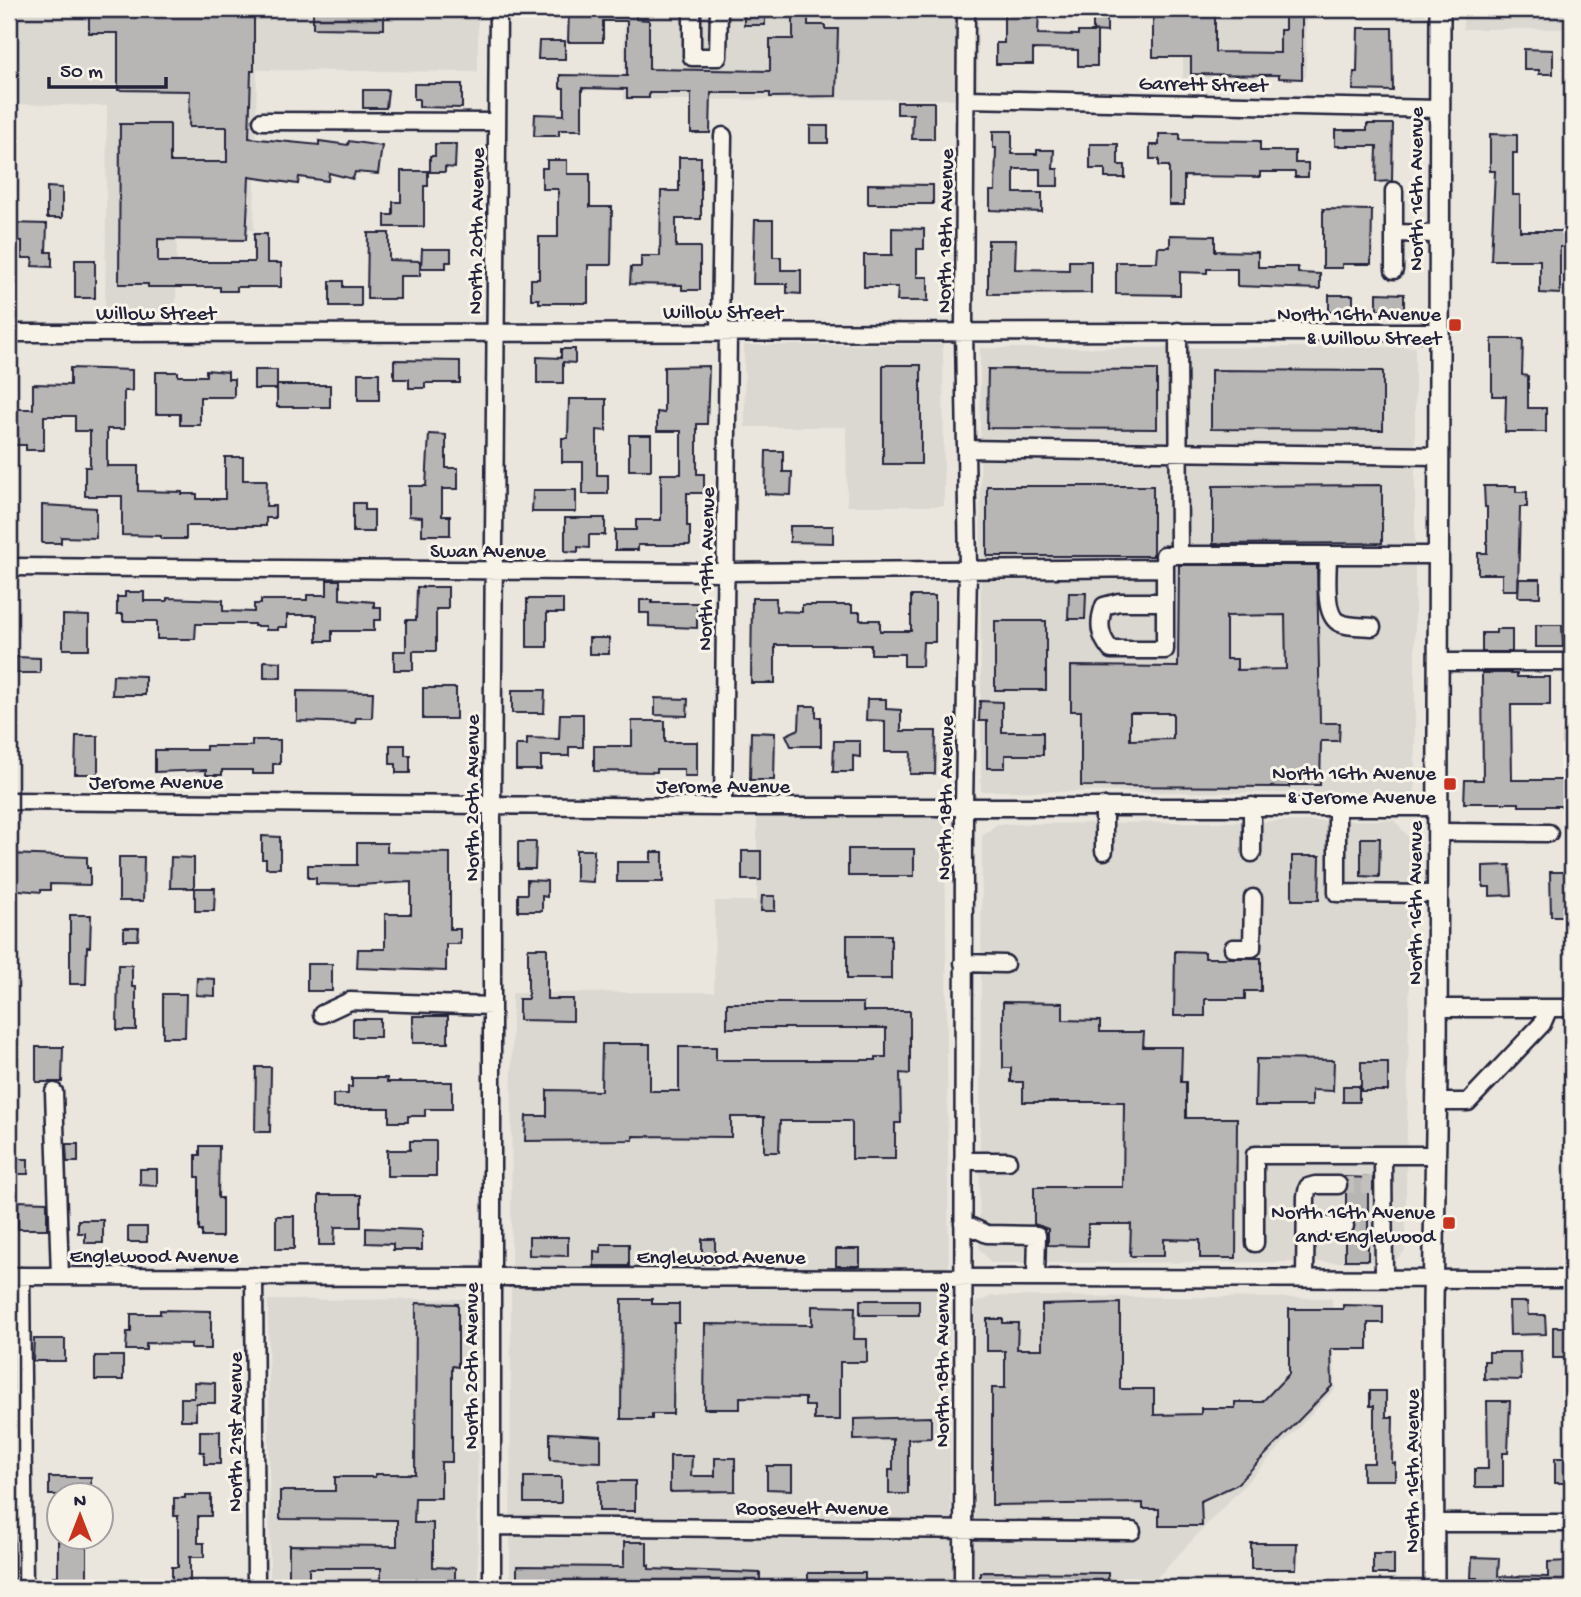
<svg xmlns="http://www.w3.org/2000/svg" width="1581" height="1597" viewBox="0 0 1581 1597" font-family="'Gochi Hand',sans-serif">
<style>
.built{fill:#dbd8d2}
.building{fill:#b8b6b5;stroke:#22223b;stroke-width:2;fill-rule:evenodd}
.lines{fill:none;stroke-linecap:round;stroke-linejoin:round}
.minor-tunnel{stroke:#c2bfbd;stroke-width:16;stroke-dasharray:16 8;stroke-linecap:butt}
.minor-casing{stroke:#22223b;stroke-width:21}
.major-casing{stroke:#22223b;stroke-width:24}
.minor{stroke:#f7f3e8;stroke-width:16}
.major{stroke:#f7f3e8;stroke-width:19}
.poi-dot{fill:#c8321e;stroke:#f7f3e8;stroke-width:2.5}
.labels{text-anchor:middle;stroke-width:6;stroke-linejoin:round;paint-order:stroke}
.street-label{font-size:21px;fill:#22223b;stroke:#f7f3e8}
.poi-label{font-size:21px;fill:#22223b;stroke:#f7f3e8;text-anchor:end}
</style>
<rect width="100%" height="100%" fill="#eae6de"/>
<filter id="ink" filterUnits="userSpaceOnUse"><feTurbulence type="fractalNoise" baseFrequency=".0143" numOctaves="2"/><feDisplacementMap in="SourceGraphic" scale="14" xChannelSelector="R" yChannelSelector="G"/><feConvolveMatrix kernelMatrix="1 2 1 2 8 2 1 2 1" color-interpolation-filters="sRGB"/></filter>
<g filter="url(#ink)">
<path class="built" d="M9,9H478V72L257,70L254,230H177L176,314L105,313L107,106L9,104Z
M624,9H978V99L624,100Z
M1183,9H1425V15H1306V77L1183,78Z
M1463,9H1572V29H1463Z
M943,344L944,506H847L846,427H745L744,345Z
M1415,347V794L981,791L980,348Z
M945,811L951,1517L975,1519V1303L992,1296L1332,1298L1335,1389L1147,1588H510L512,993L714,992L715,901H757V812Z
M1394,820L1412,841L1405,1251L1394,1262L991,1263L979,1248L982,836L997,824Z
M477,1299L478,1588H270L268,1300Z"/>
<path class="building" d="M89,9H254V71H251L249,138L319,145V141L348,145L349,141L382,146L378,174L355,172L353,179L329,173L328,181L299,177L298,184L249,177L246,240L158,239V262H254V234H267V263H281V287H237V291H220V287H148V284H119L120,124H170V162H227V127H189L190,91L118,90V33H89Z
M313,9H384V29L313,28Z
M569,9H636V19L649,20V69L770,71V39H793V9H808V25H825V29H838L836,96L770,97V93H711L710,133H691V93H649V98H627V89L582,88V130H559V136H534L535,114L564,115V88H560V75L627,76V21H603V42H568Z
M744,9H765V25H744Z
M1004,9H1039L1038,34L1078,35V32H1097V66H1078V50L1033,49V64H996V43H1004Z
M1153,9H1215V52L1280,53V30H1285V9H1302V79L1279,78V75L1191,74V57H1153Z
M1093,14H1107V32L1093,31Z
M1358,28H1392L1393,91L1353,90L1354,72H1357Z
M539,41H565V59H538Z
M1524,49L1553,50V74H1539V70H1524Z
M414,84H462V108L419,107V99H414Z
M363,90H388L386,108H363Z
M897,102H934V139H912L913,114H897Z
M1367,124H1393L1392,181L1376,182L1377,146H1335V130H1367Z
M810,126H828V143H810Z
M993,131H1012V154H1037V150H1054L1053,169H1058V186H1040V169H1014V193H1042V212L990,210V191H995L996,148H993Z
M1159,134H1180V140L1260,141V151H1295V163H1308V177H1295V172H1260V177L1184,176V205H1169V166H1159V159H1150V145H1159Z
M1490,134L1517,135V153H1513V195H1520V231H1563V247H1560V294L1540,293V260H1491L1495,171H1490Z
M435,144H456L455,168L445,167V172H430V156H435Z
M1090,144H1118V165H1125V178H1105V169H1090Z
M679,157H701V219H676V247H700V290H682V285L630,284L631,267H641V256H660L661,191H679Z
M547,160H567V174H590V207H612L611,265H588V303H539V299H531V279H539V237H558V189H542V168H547Z
M401,171H428V186H424V227H385V215H393V202H401Z
M868,184L933,185V204H868Z
M47,187L62,188V218H47Z
M1323,209L1372,210L1371,264H1342V268H1323Z
M755,220H773V257H781V270H801V294L787,293V284H753Z
M9,223L47,224L46,252H52V267L32,266L33,258H22V241L9,240Z
M892,228L924,229V249H917V277H928V301H897L898,287H864V255H892Z
M368,233H389V260L420,261V276H400V299H367Z
M1170,235L1215,236V251L1258,252V267H1298V273L1320,274V289L1237,286V269H1207V273L1180,272V295L1116,294V262H1157L1158,247H1170Z
M988,240H1016L1015,269L1069,270V261H1091V293L988,294Z
M422,249H451V262H446V268H421Z
M75,260H95V298H75Z
M330,281H343V287H361V306H330Z
M1377,293L1404,294V309H1377Z
M1329,295H1353V312H1329Z
M1492,339H1523L1522,375L1528,376V408H1546V432H1505L1506,396H1492Z
M561,349H575V363L563,362V383H537V357L561,358Z
M394,360L460,361V383H425V388H409V379H394Z
M883,365H921V464H883Z
M709,366L707,424H697V474H704V493H687V526H690V545H638V550H615V530H636V520H661V474H681V431H657V412L664,413V367Z
M70,368L132,370V391H124V429H107V466H138V491L182,492V494H197V499H225V457H243V480H267L266,506H275V518H266V526H186V539H161V536L122,535V496H85V467H90V431H75V416H44V450H26V445H9V409H33V384L70,385Z
M988,369L1157,370V429L987,428Z
M206,370L228,372V379H234V397H200V425H180V414H156V372H178V376H206Z
M254,370H277V389H254Z
M1211,370L1383,371V430L1211,429Z
M358,373H379V400H358Z
M277,385H330V407H277Z
M569,399H606V431L597,430V475H608V494H583V462H562V438H568Z
M429,434L446,435V468H458V489H442V516H450V535H422V517L409,516V486H426Z
M629,435H651V470H629Z
M766,451H783V472H792L791,495L765,494Z
M1382,485V543L1213,544V486Z
M987,486H1153V556H987Z
M1484,486H1516V492H1527V507H1520L1518,590H1502V574H1478V553H1487V507H1485Z
M533,490H576V512H532Z
M353,503H365V510H374V532H353Z
M42,505L96,508V538L61,537V543H42Z
M565,518H605V535H589V548L578,547V552L565,551Z
M790,526H833V543L790,542Z
M1179,565H1317L1320,723H1340L1339,741H1321L1320,785H1289V787L1081,786V711H1071V666L1178,667ZM1285,615L1286,669L1237,670V659H1226V616ZM1130,713H1173V739L1130,740Z
M1519,579H1540V597H1518Z
M327,580H340V599L374,602V607H381V620H374V631H332V641H317V615H287V627H278V630H266V626H254V624H196L195,639H157V621H123V614H117V597H125V592H144V601H167V598L223,600V611L254,612V604H261V600H307V595H327Z
M417,587H448V609H436V651H413V670H394V651H406V620H416Z
M1069,593H1086L1085,619H1068Z
M911,596H935V642H923L922,666H904V654H871V645H775V683H751L752,598H776V611L802,612V605H852V612H860V620H880V631H911Z
M527,599H563V613H547V647H527Z
M640,600H652V603H697V628L649,626V613H640Z
M63,615L89,616V649H63Z
M995,621H1046V690H995Z
M1536,625H1562L1563,647H1536Z
M1496,629H1512V652H1482V633H1496Z
M589,638H609V654H589Z
M16,657L40,658V673H16Z
M264,661L281,662V678H264Z
M1482,673H1511V674H1517V677H1550V705H1511L1512,780H1572V806H1519V803H1464L1465,780H1483Z
M113,675L145,676V695H112Z
M423,688H456V719H423Z
M512,690H545L544,713H512Z
M297,691L373,692L372,718H356L355,723L297,721Z
M655,698L688,699L687,716L655,715Z
M867,699H886V709L901,710V731H936L935,774H910L911,752H885V721L866,720Z
M980,701L1002,702V732H1043V755H1005V768H987V721H979Z
M800,706H816V717H821V746H791L786,735L799,729Z
M560,714H583V747H569V756H541V770H516V745H527V738L559,739Z
M632,721H665V742H697V776H684V769H657V772L594,771V746H632Z
M751,732L775,733L774,780H750Z
M76,736H98V774H75Z
M252,740H280V764H273V774H252V770H222V775H206V770L155,772V750H206V746H252Z
M834,741H860V757L853,756V772H833Z
M390,745H405V755H410V773H396V764H390Z
M262,836L280,837V868H266V859H262Z
M1361,838H1380L1379,877L1361,876Z
M518,842H536L535,869H518Z
M357,843H387V852L450,853V929H460V944H446V971L357,968L358,949H385V914H411V882L358,885L316,884V878H308V865H357Z
M848,849H914V876H848Z
M576,850H594L593,882L576,881Z
M742,851H761V880H742Z
M651,852H663V882H617V862H651Z
M9,854L87,857V868H90V885L50,884V890H41V892L9,889Z
M1292,856H1320L1319,900H1292Z
M119,857H144L143,901H119Z
M171,857L194,858V888H170Z
M1510,865L1512,895L1490,896V887H1483V866Z
M1550,872H1572V916H1551Z
M527,880L547,881V897L542,896V911H518V894H527Z
M195,888H215L214,911H195Z
M762,896H775V911H761Z
M70,915H91L90,947H87L86,984H70Z
M124,928H139L138,940H124Z
M847,935H891V979H847Z
M528,948H547V999H573V1021L519,1020V999H528Z
M1175,951L1205,952V958H1261V991H1245V999H1205V1016H1174Z
M307,964H332V991H307Z
M118,965H132V987H136V1030H117Z
M197,978L215,979V996L196,995Z
M163,994H186L185,1037H163Z
M1003,1002L1063,1003V1020L1100,1021V1032H1144L1143,1047H1182L1181,1082H1186V1118H1237L1236,1258H1200V1240L1164,1239V1256H1130L1131,1224H1088V1246L1048,1245V1229L1034,1224V1187H1123L1124,1102H1023V1082H1011V1068H1003Z
M727,1003H863V1011H910V1074L900,1073L901,1123H895V1159H852V1124L850,1121H780L779,1152H764V1117H731V1137L633,1136V1140L525,1141L526,1116H547V1090L601,1091L602,1044H650V1091H679V1047H716V1060H876V1057H886V1028H727Z
M413,1016H448V1043H413Z
M353,1019H380V1037H353Z
M36,1047H63L62,1082H36Z
M1256,1059L1334,1060L1333,1091L1312,1090V1106H1255Z
M1361,1062H1388V1091H1361Z
M256,1067H271L270,1132H255Z
M352,1078H387V1082H452V1109H425V1116H408V1122H389V1108H333V1094H348V1087H352Z
M1343,1086H1359V1102H1343Z
M410,1141H436V1176H387V1150H410Z
M66,1144H78V1162H67Z
M200,1146H219L218,1198H222V1237H202V1231H199V1177H196V1155H200Z
M14,1159H28V1174H14Z
M140,1169H157V1186L140,1185Z
M1345,1177L1372,1178V1190H1368V1260H1345V1236L1354,1232L1355,1225L1351,1217L1346,1216V1192L1348,1184Z
M319,1195H361V1227H335L334,1245H319Z
M18,1201L47,1202V1229H18Z
M276,1216H294V1249H276Z
M78,1220H103V1243H85V1233H78Z
M128,1227H147V1242H128Z
M366,1228L422,1230V1250H393V1244L366,1243Z
M529,1237H568V1256L529,1255Z
M702,1239H715V1264H702Z
M601,1244H629V1266H594V1251L601,1252Z
M836,1249H860V1266H836Z
M622,1299H652V1304H679V1323H674L673,1414H652V1419H621Z
M860,1300H919V1315H860Z
M1509,1302H1527L1528,1315H1545L1546,1334L1510,1335Z
M416,1303L458,1304V1367L452,1366V1462H441V1498H415L414,1523H433V1567L455,1568V1588H381V1568H309V1588H289V1545L397,1546V1520L280,1519V1491H335V1477H375V1474H415Z
M1120,1303V1389H1154V1415L1201,1414V1408H1235V1402H1262L1289,1374V1309H1343V1305L1383,1306V1323H1368V1349H1331L1332,1386L1236,1485L1201,1501L1202,1526H1159V1509H1143V1503L992,1505V1388H1005V1351H987V1319H1003V1323H1018L1017,1349H1042V1305Z
M812,1306L855,1307L854,1339H867V1362H840V1420H814V1406H805V1398L740,1397V1409H704L705,1324L812,1325Z
M160,1310L211,1311V1349H191V1344L146,1343V1350H126L127,1332H131V1314H160Z
M1553,1327H1572V1348H1569V1358H1553Z
M34,1339H65V1361H33Z
M1489,1352H1520L1521,1380L1484,1379V1361H1489Z
M95,1356H123V1380H95Z
M194,1382L215,1383V1403H196V1420H181V1398H194Z
M1370,1391H1386V1417H1393L1392,1463H1395V1480H1363V1463H1374V1406H1370Z
M1487,1401H1510L1508,1453H1503V1487H1475V1469H1488Z
M931,1417V1438L908,1439V1494H889V1470H893V1439L854,1440V1419Z
M200,1431H220V1464H204V1452H200Z
M550,1433L601,1436V1462L550,1460Z
M670,1456H692L691,1476H715V1458H735V1491L670,1492Z
M1555,1458H1572V1483H1555Z
M767,1466H792V1490L767,1489Z
M49,1477H91V1495H49Z
M524,1477H561V1503H524Z
M599,1481H635V1511H599Z
M185,1495H211V1516H198V1543H204V1557H190V1588H172V1567H178V1516H174V1498H185Z
M67,1537H87V1588H53V1576H58V1541H67Z
M624,1542H647V1565H649V1569L760,1573V1588H517V1566L624,1567Z
M1251,1543H1297L1296,1569H1251Z
M1373,1554H1394V1574H1373Z
M1472,1557L1499,1558L1498,1576L1548,1577V1562L1568,1561L1569,1588H1477V1578H1471Z
M980,1572L1108,1573V1588H980Z
M808,1573H865V1588H808Z"/>
<g class="lines">
<path class="minor-tunnel" d="M1338,1185H1372
M1345,1226L1368,1227"/>
<defs>
<path id="minor" d="M692,9V57H718L719,9
M967,99L1439,109
M262,121L497,122
M1394,233L1438,234
M1394,270V191
M720,331L723,136
M1178,331L1179,555
M9,333L1437,332
M966,449L1437,456
M1328,556C1328,572 1323,613 1338,622C1347,627 1361,626 1372,627
M9,567L726,572L1165,568L1164,555H1437
M1165,568V650H1111C1099,636 1098,623 1104,606L1119,602H1165
M1437,662H1572
M9,801L723,807H1437
M1104,806V851
M1252,806V853
M723,807L728,331
M1337,807V893L1437,894
M1437,832L1549,833
M1233,948H1252L1253,898
M963,963L1005,964
M1437,1008H1572
M322,1014L350,1001L491,1006
M54,1092L60,1276
M1436,1102H1468L1542,1024L1549,1008
M963,1161H1008
M963,1223L987,1234L1037,1235L1036,1277
M1306,1226H1345
M1255,1243V1155H1383
M9,1276L1572,1279
M21,1276L24,1588
M254,1276L256,1588
M1305,1277L1306,1196L1308,1187L1315,1185H1338
M1384,1278L1383,1155H1435
M1433,1523H1572
M492,1526L1132,1531
M492,1588V805L498,9
M963,1588L964,806L968,568L964,330L966,9"/>
<path id="major" d="M1434,1588L1433,1303L1437,1077L1440,9"/>
</defs>
<use href="#minor" class="minor-casing"/>
<use href="#major" class="major-casing"/>
<use href="#minor" class="minor"/>
<use href="#major" class="major"/>
</g>
</g>
<g class="poi-dot">
<rect x="1448" y="318" width="14" height="14" rx="3.5"/>
<rect x="1443" y="777" width="14" height="14" rx="3.5"/>
<rect x="1442" y="1216" width="14" height="14" rx="3.5"/>
</g>
<g class="labels">
<g class="street-label">
<text transform="translate(1203 83) rotate(1)" y="7">Garrett Street</text>
<text transform="translate(1415 189) rotate(-90)" y="7">North 16th Avenue</text>
<text transform="translate(475 231) rotate(-89)" y="7">North 20th Avenue</text>
<text transform="translate(944 231) rotate(-89)" y="7">North 18th Avenue</text>
<text x="723" y="318">Willow Street</text>
<text x="156" y="319">Willow Street</text>
<text x="488" y="557">Swan Avenue</text>
<text transform="translate(705 569) rotate(-89)" y="7">North 19th Avenue</text>
<text x="156" y="788">Jerome Avenue</text>
<text x="723" y="792">Jerome Avenue</text>
<text transform="translate(471 798) rotate(-90)" y="7">North 20th Avenue</text>
<text transform="translate(944 798) rotate(-89)" y="7">North 18th Avenue</text>
<text transform="translate(1414 903) rotate(-90)" y="7">North 16th Avenue</text>
<text x="154" y="1262">Englewood Avenue</text>
<text x="721" y="1263">Englewood Avenue</text>
<text transform="translate(941 1365) rotate(-90)" y="7">North 18th Avenue</text>
<text transform="translate(470 1366) rotate(-90)" y="7">North 20th Avenue</text>
<text transform="translate(234 1432) rotate(-90)" y="7">North 21st Avenue</text>
<text transform="translate(1411 1471) rotate(-90)" y="7">North 16th Avenue</text>
<text x="812" y="1514">Roosevelt Avenue</text>
</g>
<g class="poi-label">
<text x="1441" y="320">North 16th Avenue<tspan x="1441" dy="24">&amp; Willow Street</tspan></text>
<text x="1436" y="779">North 16th Avenue<tspan x="1436" dy="24">&amp; Jerome Avenue</tspan></text>
<text x="1435" y="1218">North 16th Avenue<tspan x="1435" dy="24">and Englewood</tspan></text>
</g>
</g>
<rect width="1581" height="1597" fill="none" stroke="#f7f3e8" stroke-width="35"/>
<rect x="18" y="18" width="1546" height="1562" fill="none" stroke="#22223b" stroke-width="2.5" filter="url(#ink)"/>
<g transform="translate(80 1516)"><circle r="33" fill="#f7f3e8" stroke="#a29fa3" stroke-width="2"/>
<path d="M0-5L12 26L0 18L-12 26Z" fill="#c8321e"/>
<text y="-10" font-size="19" font-weight="bold" text-anchor="middle" fill="#22223b">N</text>
</g>
<path d="M49 77v10h117v-10" fill="none" stroke="#22223b" stroke-width="3.5"/>
<text x="60" y="77" font-size="21" fill="#22223b" stroke="#f7f3e8" stroke-width="5" paint-order="stroke">50 m</text>
</svg>
